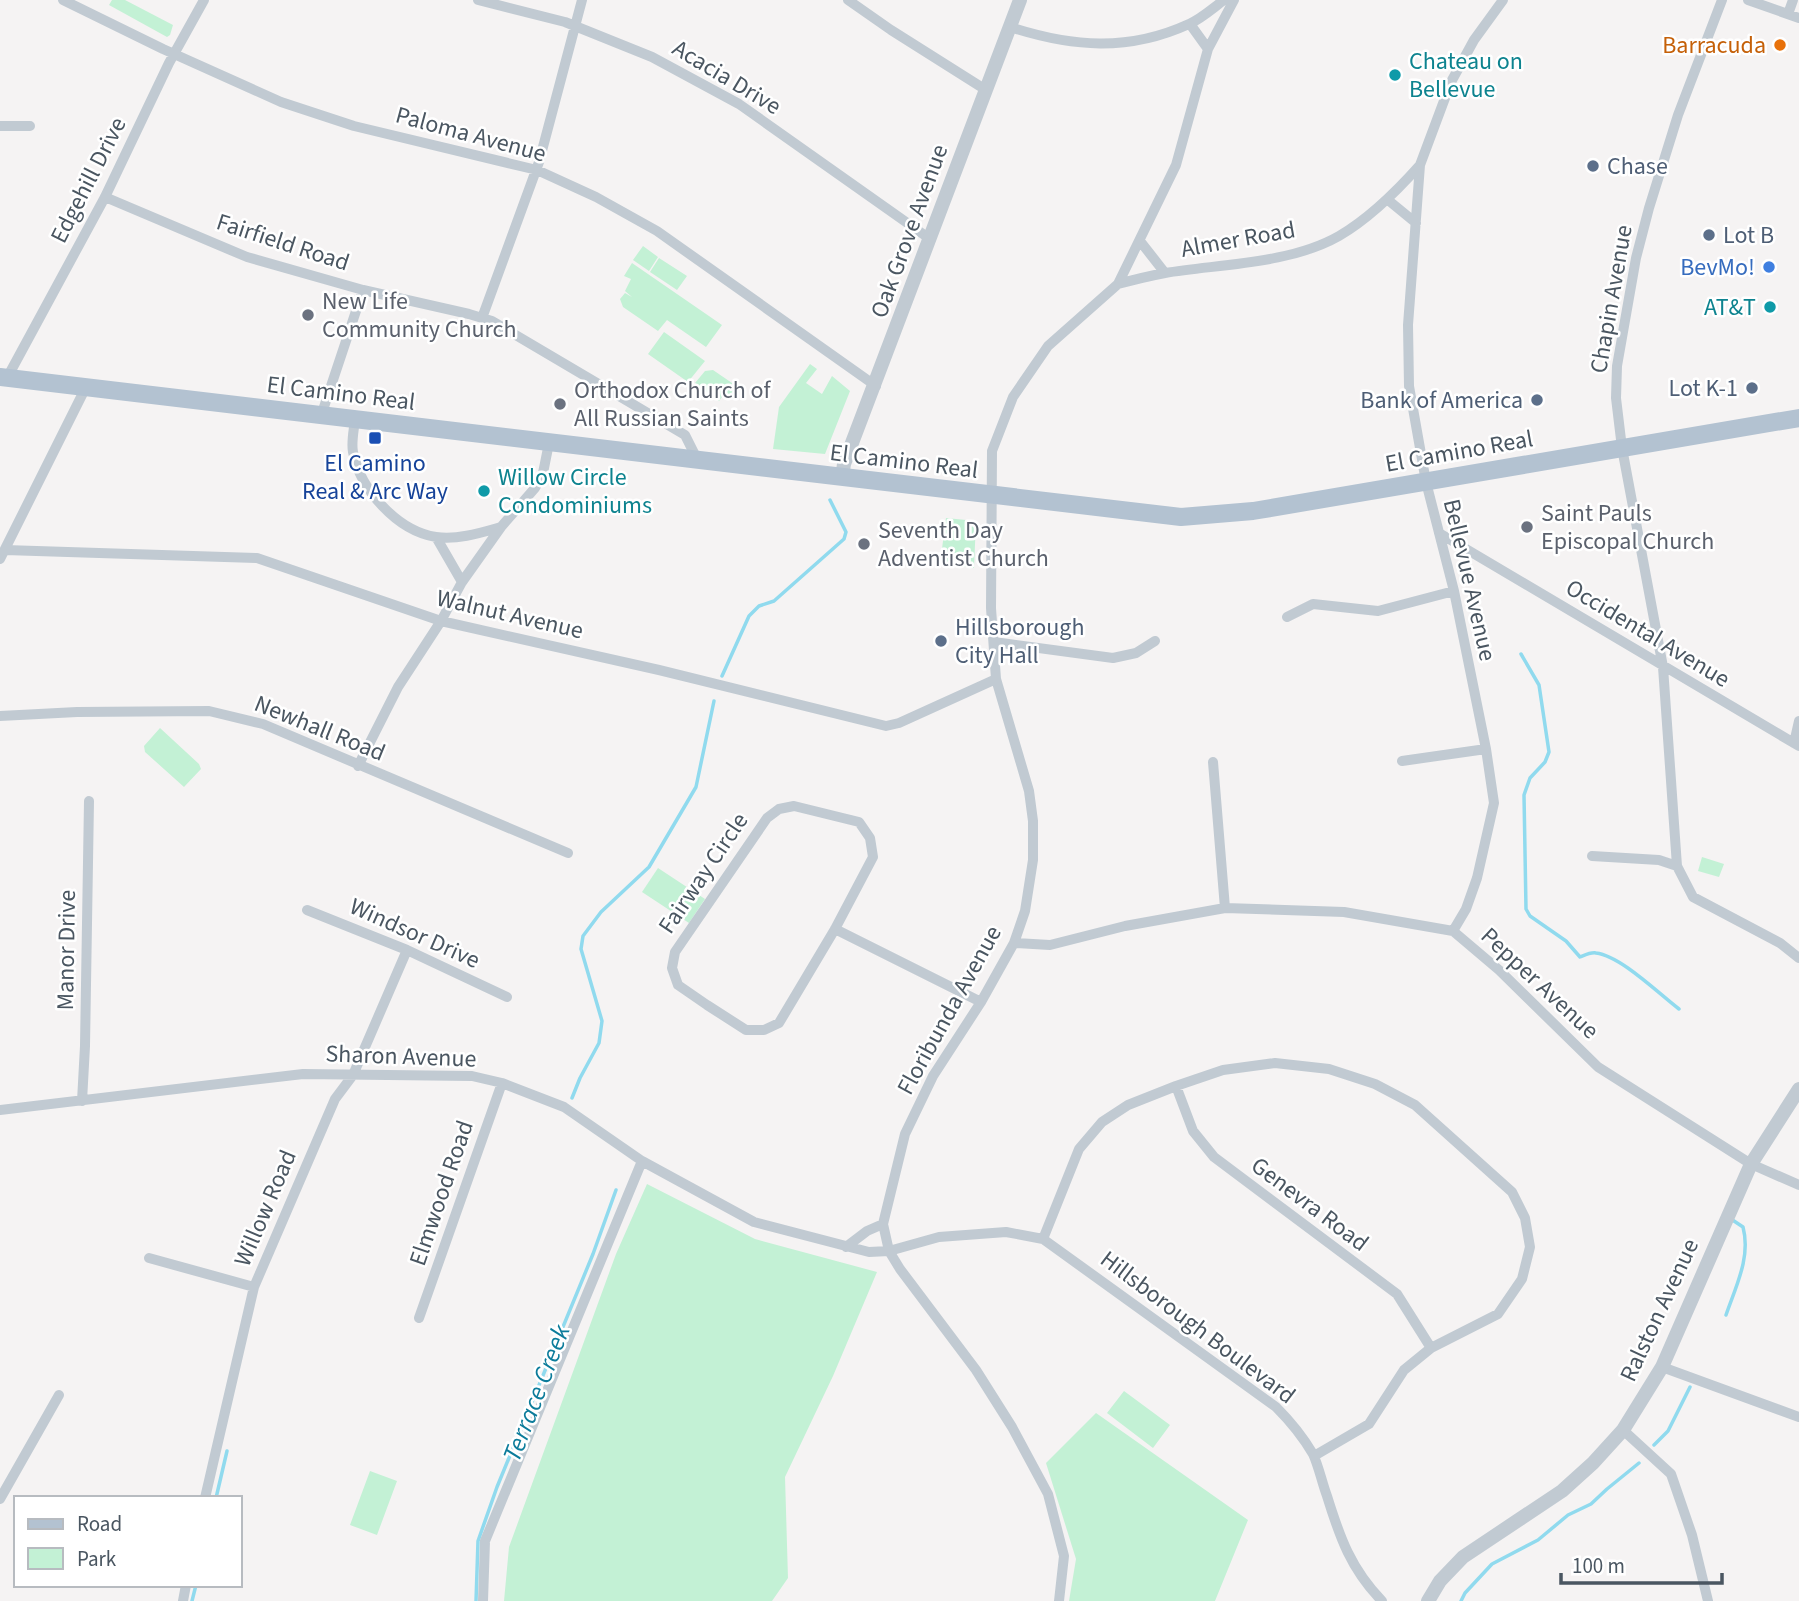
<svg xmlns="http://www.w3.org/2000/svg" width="1799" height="1601" viewBox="0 0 1799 1601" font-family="'Source Sans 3',sans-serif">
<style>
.green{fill:#c3f1d5}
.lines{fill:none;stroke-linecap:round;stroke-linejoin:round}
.stream{stroke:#90daee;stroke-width:3.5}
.minor{stroke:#c1cad2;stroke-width:10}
.tertiary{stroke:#c1cad2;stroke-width:14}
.primary{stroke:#b3c2d1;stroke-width:18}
.food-dot{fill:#e8710a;stroke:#fff;stroke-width:2.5}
.culture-dot{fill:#0f9aa8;stroke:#fff;stroke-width:2.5}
.service-dot{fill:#5c6f8a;stroke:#fff;stroke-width:2.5}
.shop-dot{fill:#3f7fe0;stroke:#fff;stroke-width:2.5}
.worship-dot{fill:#6b7280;stroke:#fff;stroke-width:2.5}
.transit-dot{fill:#1a4fb4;stroke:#fff;stroke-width:2.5}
.labels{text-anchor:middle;stroke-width:5;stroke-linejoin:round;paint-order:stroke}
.food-label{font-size:24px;fill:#c56008;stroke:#fff;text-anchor:end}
.culture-label{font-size:24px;fill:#0d838f;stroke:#fff;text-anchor:start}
.street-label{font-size:24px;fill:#4a5661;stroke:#fff}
.service-label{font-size:24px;fill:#4e5e75;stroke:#fff;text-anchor:start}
.shop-label{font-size:24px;fill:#366cbe;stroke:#fff;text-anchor:end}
.worship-label{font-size:24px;fill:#5b616d;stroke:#fff;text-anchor:start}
.transit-label{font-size:24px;fill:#164399;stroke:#fff}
.water-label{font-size:26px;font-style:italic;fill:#0c7c9b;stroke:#fff}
</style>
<rect width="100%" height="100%" fill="#f5f3f3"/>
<path class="green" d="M112,0H125L173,25L170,35L167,37L109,5Z
M643,246L658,257L649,271L633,260Z
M659,258L687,276L677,290L650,272Z
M632,263L722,325L706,347L667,320L658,331L623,307L620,299L625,293L632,297L625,291L631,279L624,276Z
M664,332L705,361L688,382L648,354Z
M810,364L817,369L806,383L822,394L832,376L850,391L825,454L773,449L779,407Z
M713,370L732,383L733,391L729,397H722L719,401L695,383L705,371Z
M946,518L976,521L974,568L940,564Z
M160,728L199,764L201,769L184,787L145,752L144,746Z
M1702,857L1724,864L1719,877L1698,871Z
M658,868L705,899L689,923L642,892Z
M647,1184L755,1239L877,1272L833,1376L785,1477L788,1578L772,1601H504L509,1547L616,1254Z
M1124,1391L1170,1425L1153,1448L1107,1413Z
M1096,1413L1248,1520L1215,1601H1069L1076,1559L1046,1463Z
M370,1471L397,1481L377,1535L350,1525Z"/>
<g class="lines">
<path class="stream" d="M1521,654L1539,685L1549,752L1545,762L1530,778L1524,795L1526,909L1530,916L1566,941L1580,957C1585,955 1591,952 1596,953C1621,956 1659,994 1679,1009
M722,676L749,616L759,606L774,601L844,539L846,532L830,500
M572,1098L580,1078L599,1043L602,1021L581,949L583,936L601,912L649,867L696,787L714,701
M1726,1315C1736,1286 1751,1257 1743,1227L1731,1219
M1654,1445L1668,1431L1690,1387
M216,1498L227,1451
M192,1601L196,1585
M476,1601L478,1541L497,1487L593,1254L616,1190
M1461,1601L1465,1593L1492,1564L1538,1540L1568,1515L1591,1504L1607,1489L1639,1463"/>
<path class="minor" d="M63,0L163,49L281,102L354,126L537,170L596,197L657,231L876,386
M478,0L565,22L652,57L739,104L930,239
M848,0L891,30L986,90
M1748,0L1799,18
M1788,14L1793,0
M1190,24L1208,49
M1010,27C1072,47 1128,52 1189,24C1201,19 1213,8 1224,0
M0,126H30
M105,197L247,257L363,290L469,314L492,321L685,435L698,461
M1388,200L1416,223
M1140,241L1165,273
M1118,284C1133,280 1149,276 1165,273C1220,264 1290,264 1339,236C1370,218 1396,192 1420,165
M482,318L539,162L582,0
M7,378L105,197L169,63L204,0
M321,416L363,290
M355,419C354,430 351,442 353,452C360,489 397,531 436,537C458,540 480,533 501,527
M1439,533L1799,746
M436,537L462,582
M5,550L257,558L441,621L659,670L886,726L899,723L996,679
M0,559L86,387
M1287,617L1313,604L1378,611L1454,591
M994,642L1113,658L1136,653L1155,641
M0,716L77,712L209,711L263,724L568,853
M1794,743L1799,721
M1402,761L1486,749
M1213,762L1225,908
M358,766L398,687L441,621L462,582L501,527L535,488L543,473L549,443
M794,806L859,822L870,838L873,857L835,929L779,1023L764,1030H746L707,1005L678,985L672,968L675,952L767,818L779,809Z
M1592,856L1659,860L1677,866L1693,897L1780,943L1799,958
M1677,866L1663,667L1622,448L1616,398L1617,366L1636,258L1649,208L1678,115L1722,0
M307,910L407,950L507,997
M835,929L981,1002
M1453,931L1466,909L1477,878L1494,803L1486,749L1454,591L1426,482L1409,386L1408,325L1420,165L1451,82L1474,40L1503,0
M1014,943L1050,945L1125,926L1225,908L1344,912L1453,931L1499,970L1598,1067L1751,1164L1799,1185
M1176,1086L1193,1131L1214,1157L1397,1294L1431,1348
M82,1101L85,1046L89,801
M0,1110L303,1074L472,1076L502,1083L564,1107L642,1161L754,1222L869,1252L889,1251L939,1237L1006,1232L1043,1239L1276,1407C1290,1421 1303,1437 1313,1454C1319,1467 1322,1483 1327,1496C1340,1538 1351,1569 1382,1601
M1043,1239L1079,1149L1102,1122L1128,1105L1176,1086L1223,1070L1275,1063L1329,1069L1375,1084L1415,1105L1512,1192L1525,1218L1530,1247L1522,1279L1498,1314L1431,1348L1404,1370L1369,1424L1314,1456
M846,1247L867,1231L883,1224
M149,1258L254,1287
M419,1318L502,1083
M1662,1367L1799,1417
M1623,1430L1671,1474L1692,1535L1708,1601
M205,1498L254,1287L335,1099L353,1075L407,950
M0,1499L59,1395
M183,1601L186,1585
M483,1601L485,1541L642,1161
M1059,1601L1064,1556L1048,1494L1012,1427L976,1370L900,1269L889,1251L883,1224L905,1134L933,1076L981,1002L1014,943L1025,911L1033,860V821L1029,791L996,679L991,608L992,451L1013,397L1048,346L1118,284L1176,165L1208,49L1234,0"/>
<path class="tertiary" d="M842,478L844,464L1020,0
M1428,1601L1440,1581L1463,1557L1562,1491L1593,1463L1623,1430L1662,1367L1751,1164L1799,1089"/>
<path class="primary" d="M0,377L1181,517L1253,511L1799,418"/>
</g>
<circle class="food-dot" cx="1780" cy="45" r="7"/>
<g class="culture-dot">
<circle cx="1395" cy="75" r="7"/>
<circle cx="1770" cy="307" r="7"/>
<circle cx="484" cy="491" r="7"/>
</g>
<g class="service-dot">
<circle cx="1593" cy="166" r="7"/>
<circle cx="1709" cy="235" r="7"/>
<circle cx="1752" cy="388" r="7"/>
<circle cx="1537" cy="400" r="7"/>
<circle cx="941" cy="641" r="7"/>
</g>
<circle class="shop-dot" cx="1769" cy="267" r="7"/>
<g class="worship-dot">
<circle cx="308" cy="315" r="7"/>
<circle cx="560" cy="404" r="7"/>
<circle cx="1527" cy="527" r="7"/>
<circle cx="864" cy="544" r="7"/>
</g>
<rect class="transit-dot" x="368" y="431" width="14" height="14" rx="3.5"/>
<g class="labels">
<g class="food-label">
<text x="1766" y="53">Barracuda</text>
</g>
<g class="culture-label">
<text x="1409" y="69">Chateau on<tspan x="1409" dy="28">Bellevue</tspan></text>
<text x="1756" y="315" text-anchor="end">AT&amp;T</text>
<text x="498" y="485">Willow Circle<tspan x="498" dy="28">Condominiums</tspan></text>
</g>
<g class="street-label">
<text transform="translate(727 77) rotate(31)" y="8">Acacia Drive</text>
<text transform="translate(471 134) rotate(15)" y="8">Paloma Avenue</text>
<text transform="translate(88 180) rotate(-63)" y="8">Edgehill Drive</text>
<text transform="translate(909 231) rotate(-70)" y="8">Oak Grove Avenue</text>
<text transform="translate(1238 239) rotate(-10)" y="8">Almer Road</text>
<text transform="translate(283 242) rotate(18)" y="8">Fairfield Road</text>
<text transform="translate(1611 299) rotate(-80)" y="8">Chapin Avenue</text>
<text transform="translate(341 393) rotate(7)" y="8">El Camino Real</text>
<text transform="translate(1459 451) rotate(-10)" y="8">El Camino Real</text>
<text transform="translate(904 461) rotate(7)" y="8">El Camino Real</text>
<text transform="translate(1470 580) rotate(77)" y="8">Bellevue Avenue</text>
<text transform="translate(510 614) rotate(13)" y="8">Walnut Avenue</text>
<text transform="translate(1648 633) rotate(31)" y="8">Occidental Avenue</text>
<text transform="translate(320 728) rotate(22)" y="8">Newhall Road</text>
<text transform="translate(703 873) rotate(-56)" y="8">Fairway Circle</text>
<text transform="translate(415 933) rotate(24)" y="8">Windsor Drive</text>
<text transform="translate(66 950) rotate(-89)" y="8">Manor Drive</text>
<text transform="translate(1540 983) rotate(43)" y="8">Pepper Avenue</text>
<text transform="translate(949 1010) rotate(-61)" y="8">Floribunda Avenue</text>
<text transform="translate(401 1056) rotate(2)" y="8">Sharon Avenue</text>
<text transform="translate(441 1193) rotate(-71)" y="8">Elmwood Road</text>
<text transform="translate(1310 1204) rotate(37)" y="8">Genevra Road</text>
<text transform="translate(265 1208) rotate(-67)" y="8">Willow Road</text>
<text transform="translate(1659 1310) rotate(-65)" y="8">Ralston Avenue</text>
<text transform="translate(1198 1327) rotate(37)" y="8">Hillsborough Boulevard</text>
</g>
<g class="service-label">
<text x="1607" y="174">Chase</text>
<text x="1723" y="243">Lot B</text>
<text x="1738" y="396" text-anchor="end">Lot K-1</text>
<text x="1523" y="408" text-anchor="end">Bank of America</text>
<text x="955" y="635">Hillsborough<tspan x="955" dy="28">City Hall</tspan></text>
</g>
<g class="shop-label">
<text x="1755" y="275">BevMo!</text>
</g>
<g class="worship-label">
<text x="322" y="309">New Life<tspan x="322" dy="28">Community Church</tspan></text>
<text x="574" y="398">Orthodox Church of<tspan x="574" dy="28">All Russian Saints</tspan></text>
<text x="1541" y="521">Saint Pauls<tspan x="1541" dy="28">Episcopal Church</tspan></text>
<text x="878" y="538">Seventh Day<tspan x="878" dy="28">Adventist Church</tspan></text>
</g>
<g class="transit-label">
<text x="375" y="471">El Camino<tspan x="375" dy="28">Real &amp; Arc Way</tspan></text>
</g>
<g class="water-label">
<text transform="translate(536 1393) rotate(-69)" y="9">Terrace Creek</text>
</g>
</g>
<rect x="14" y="1496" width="228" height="91" fill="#ffffff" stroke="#b7bbc0" stroke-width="2"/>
<rect x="28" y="1519" width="35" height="10" fill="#b3c2d1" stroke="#b7bbc0" stroke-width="2"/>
<text x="77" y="1531" font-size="21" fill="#4a5661">Road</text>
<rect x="28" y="1548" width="35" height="21" fill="#c3f1d5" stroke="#b7bbc0" stroke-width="2"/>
<text x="77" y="1566" font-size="21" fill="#4a5661">Park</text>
<path d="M1561 1573v10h161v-10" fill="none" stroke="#4a5661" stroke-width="3.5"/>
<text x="1572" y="1573" font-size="21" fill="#4a5661" stroke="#ffffff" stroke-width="5" paint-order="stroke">100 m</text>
</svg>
